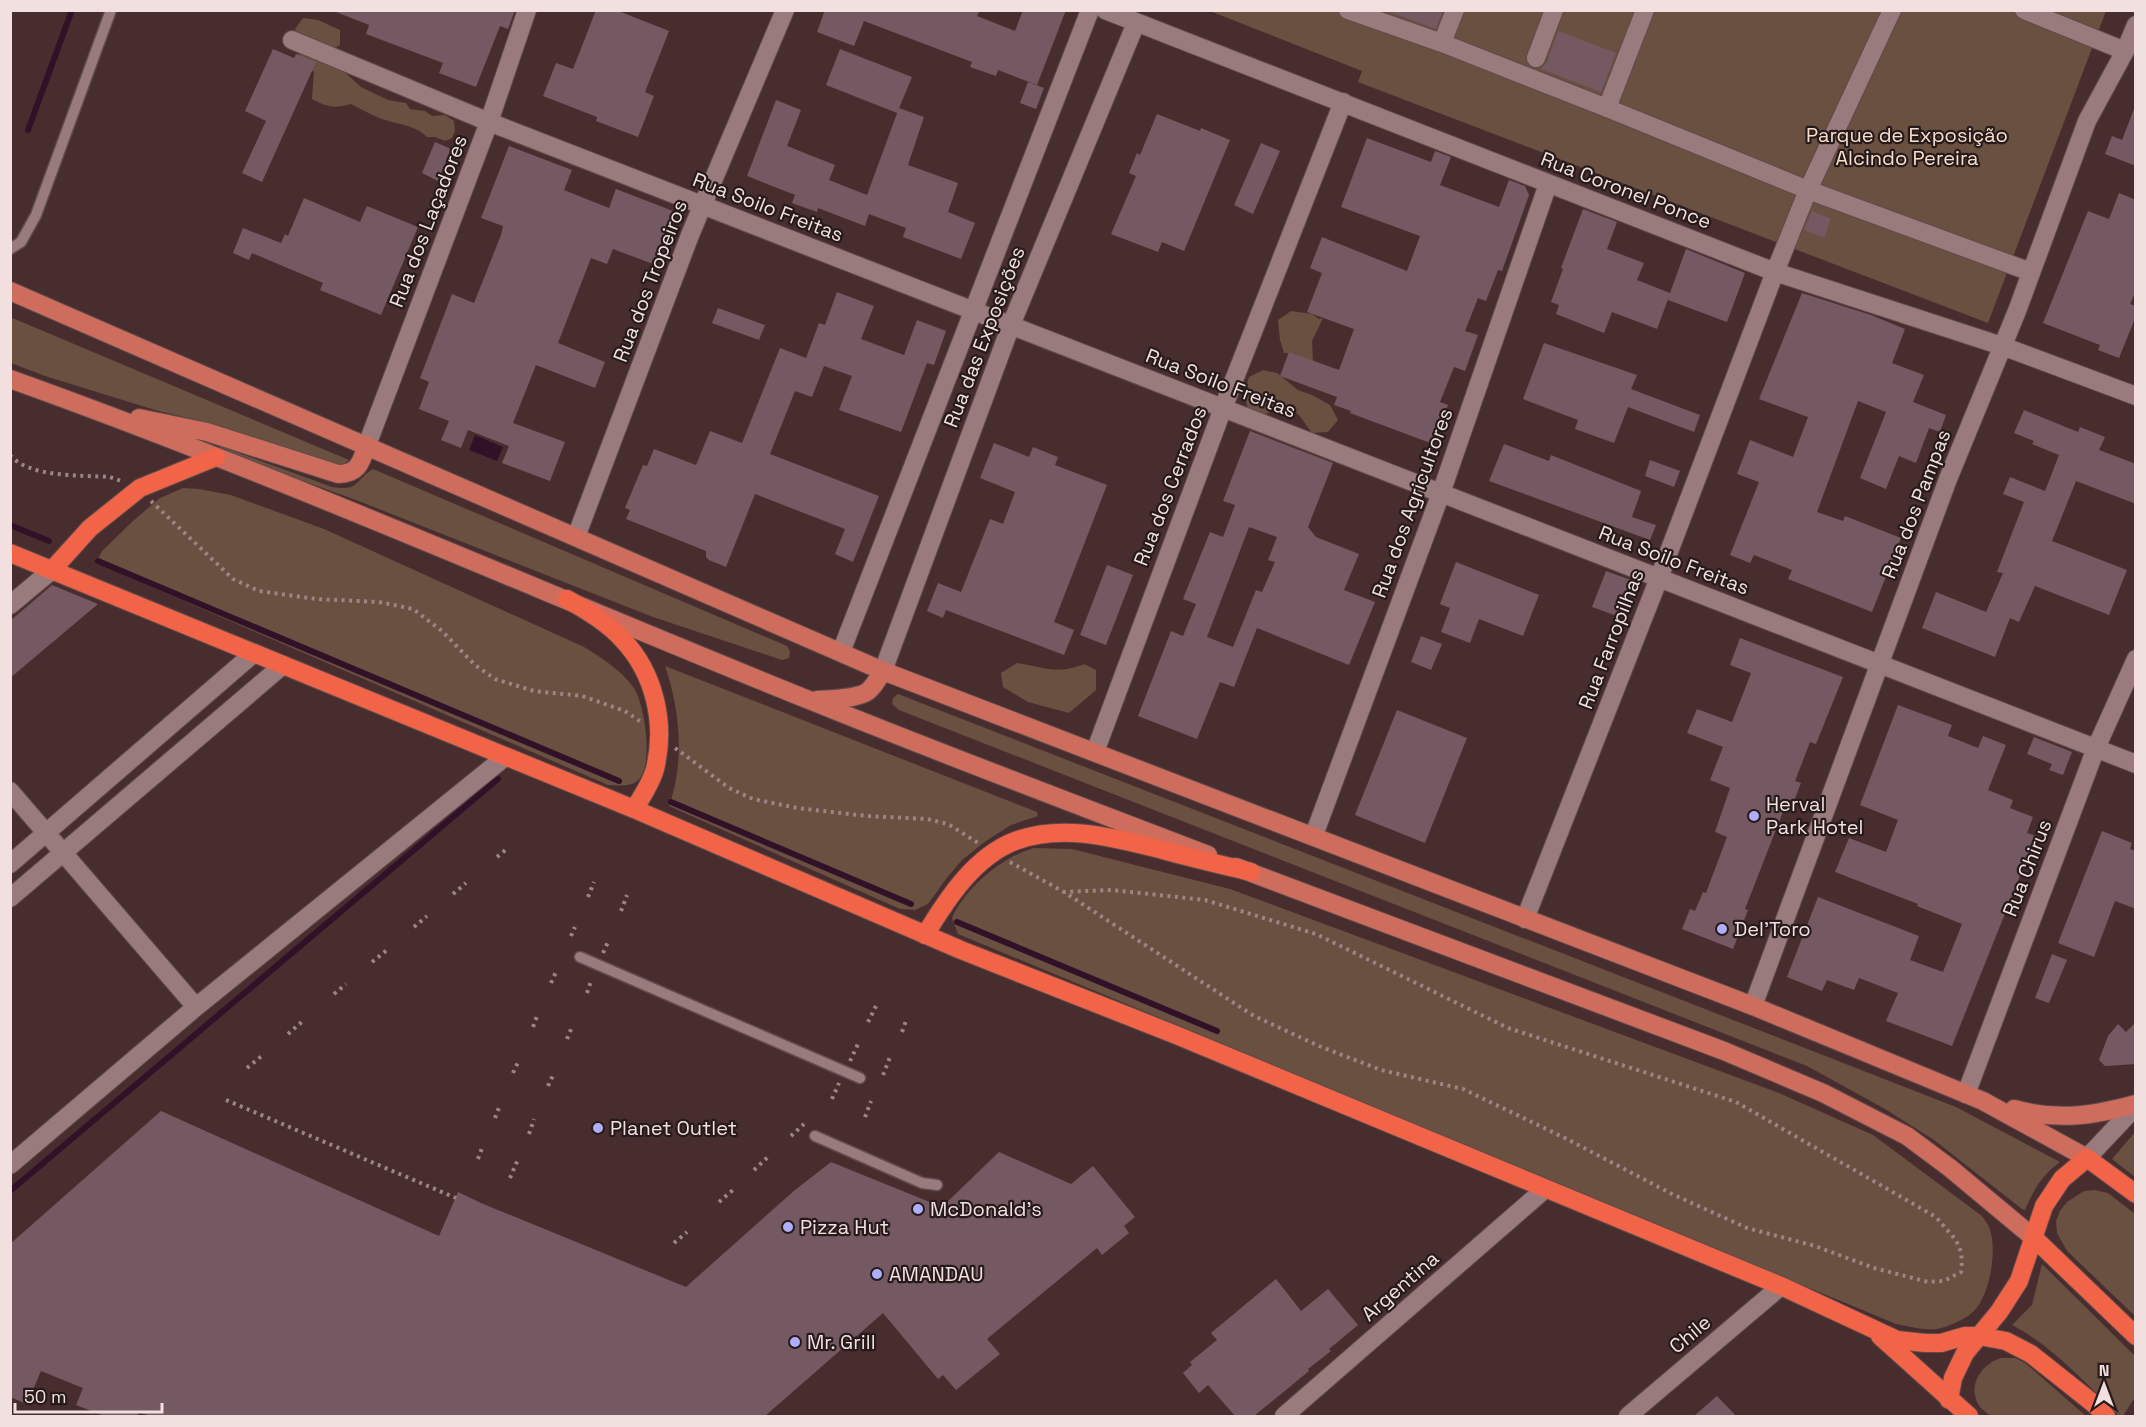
<svg xmlns="http://www.w3.org/2000/svg" width="2146" height="1427" viewBox="0 0 2146 1427" font-family="'Space Grotesk',sans-serif">
<style>
.green{fill:#695041}
.water{fill:#311128}
.lines{fill:none;stroke-linecap:round;stroke-linejoin:round}
.stream{stroke:#311128;stroke-width:6}
.building{fill:#755962;fill-rule:evenodd}
.lane-casing{stroke:#604a4c;stroke-width:13}
.street-casing{stroke:#604a4c;stroke-width:20}
.primary-casing{stroke:#604a4c;stroke-width:20}
.highway-casing{stroke:#604a4c;stroke-width:20}
.path{stroke:#9b8586;stroke-width:4;stroke-dasharray:3 4.5;stroke-linecap:butt}
.lane{stroke:#9a7b7d;stroke-width:10}
.street{stroke:#9a7b7d;stroke-width:18}
.primary{stroke:#ce6d5d;stroke-width:18}
.highway{stroke:#f16448;stroke-width:18}
.poi-dot{fill:#afaefa;stroke:#261a1a;stroke-width:2}
.labels{text-anchor:middle;stroke-width:4.5;stroke-linejoin:round;paint-order:stroke}
.park-label{font-size:20px;fill:#f8ddcd;stroke:#261a1a}
.street-label{font-size:20px;fill:#f2e0e1;stroke:#261a1a}
.poi-label{font-size:20px;fill:#f2e0e1;stroke:#261a1a;text-anchor:start}
</style>
<rect width="100%" height="100%" fill="#482d2f"/>
<path class="green" d="M1210,11H2106L1988,323L1358,82L1362,71Z
M303,18L318,20L340,30V45L332,49L313,38L301,39L295,29Z
M302,52L340,68L361,87L388,100L406,103L410,109L425,111L432,116L445,115L454,121L455,131L452,138L445,141L435,137H427C417,127 405,125 392,122C378,119 363,110 351,104C334,109 327,107 312,99L314,71L288,76L286,65Z
M1291,311L1312,314L1319,319L1323,318L1312,341L1313,362L1306,370L1295,354L1284,353L1280,340L1278,320Z
M10,317L349,460L342,466H330L220,426L155,410L45,376L11,363Z
M1263,370L1277,373L1298,390L1312,395L1330,405L1338,420L1328,432L1312,433L1299,415L1287,405L1259,417L1249,414L1244,393L1249,377Z
M220,446L332,487C360,491 353,482 373,469L787,646L790,651L789,658L782,660L653,617L356,500L217,450Z
M183,488L199,489L231,495L324,529L584,647C602,658 621,670 634,688C645,705 655,770 636,782C628,787 617,785 608,785L99,564L98,559L102,551L133,521L160,498Z
M1017,663C1043,667 1058,675 1084,664L1096,670V690L1069,713L1028,702L1003,687L1001,673Z
M665,666L1037,812L1038,816L1011,825L986,841L962,860L946,879L928,904L915,910L900,909L669,806C685,761 680,710 665,666Z
M898,694L1956,1107L2060,1162C2042,1175 2034,1189 2025,1210L2022,1209L1934,1140L1885,1109L1807,1066L899,710L892,704L893,698Z
M1034,848L1072,849L1230,889L1779,1093L1873,1135L1982,1216C1984,1219 1987,1223 1989,1227C1998,1248 1990,1295 1974,1311C1966,1319 1948,1327 1937,1329C1925,1331 1908,1326 1896,1324L958,934L952,918C966,887 1002,857 1034,848Z
M2135,1132V1177L2112,1159Z
M2095,1190L2108,1193L2135,1214V1316L2067,1251L2057,1233L2056,1221L2060,1211L2067,1202L2084,1191Z
M2042,1264L2135,1356V1397L2123,1416H2119C2089,1386 2051,1345 2012,1325L2032,1305Z
M2001,1358H2015L2025,1363L2086,1416H1991C1988,1414 1983,1410 1980,1407C1966,1387 1981,1364 2001,1358Z"/>
<path class="water" d="M475,435L503,447L497,461L469,450Z"/>
<g class="lines">
<path class="stream" d="M28,130L72,10
M10,525L49,541
M98,561L619,781
M671,802L911,904
M957,922L1217,1031
M10,1191L498,779"/>
</g>
<path class="building" d="M336,10H515L508,29L500,26L476,87L439,73L443,63L366,34L369,25L336,12Z
M596,10H616L669,31L645,92L654,96L638,137L596,121L597,117L543,96L556,63L573,69Z
M825,10H980L977,16L1015,31L1023,10H1066L1037,85L998,70L996,76L970,67L972,62L864,21L854,46L817,32Z
M1390,10H1443L1436,29L1390,12Z
M1558,31L1616,53L1601,92L1541,69L1547,62Z
M273,49L294,58L296,54L316,62L262,182L242,173L266,121L245,111Z
M840,49L912,77L897,113L826,85Z
M1028,82L1044,88L1036,109L1020,103Z
M776,100L801,110L787,146L835,165L829,180L867,195L899,108L924,117L908,165L958,183L948,212L975,223L961,259L903,237L906,228L869,214L865,226L818,208L817,212L792,203L795,195L747,176Z
M2134,109H2136V166L2105,154L2112,136L2122,140Z
M1157,114L1200,131L1201,128L1230,140L1184,251L1162,242L1158,252L1111,234L1136,176L1129,173L1137,153L1140,155Z
M1367,138L1431,162L1435,151L1451,157L1440,185L1499,207L1509,180L1525,186L1529,195L1502,271L1498,270L1486,301L1478,298L1465,331L1478,335L1465,371L1454,367L1440,402L1448,405L1433,444L1350,413L1351,411L1334,405L1337,397L1280,376L1289,352L1339,370L1354,329L1307,312L1322,273L1310,268L1322,237L1407,271L1420,236L1341,207Z
M435,142L451,149L438,181L422,173Z
M1261,143L1280,151L1253,214L1234,205Z
M509,146L572,170L564,190L609,208L616,189L673,211L653,264L613,249L607,264L591,258L558,343L605,362L595,388L536,365L513,423L565,442L550,481L502,463L509,446L468,430L461,448L441,440L449,421L419,409L429,382L420,378L452,294L474,303L501,235L503,226L481,218Z
M2119,193L2136,200V291L2130,304L2136,306V316L2119,358L2098,350L2100,345L2043,323L2088,211L2109,219Z
M304,198L360,222L367,206L418,227L381,315L320,290L323,283L252,253L249,260L233,253L243,228L281,243L285,234L288,236Z
M1583,209L1617,222L1607,249L1644,263L1637,280L1670,293L1686,249L1745,273L1727,322L1668,300L1670,294L1657,329L1612,312L1604,333L1556,314L1559,305L1551,302L1563,269L1561,268Z
M1812,211L1831,219L1824,238L1804,230Z
M837,292L874,306L861,339L904,355L917,320L946,331L934,365L927,363L901,432L839,410L852,376L824,366L812,397L795,391L770,454L879,496L853,562L835,554L845,529L755,494L726,567L709,560L706,557V551L626,519L630,510L625,508L643,465L647,466L654,449L696,465L710,431L742,443L780,348L806,358L819,323L825,325Z
M1802,293L1871,315L1905,329L1892,363L1924,375L1913,402L1946,415L1940,432L1929,428L1916,463L1899,456L1886,489L1860,478L1886,412L1858,401L1817,512L1843,521L1845,516L1901,538L1872,612L1788,579L1792,570L1754,555L1750,563L1730,555L1759,482L1737,474L1750,440L1793,457L1808,417L1759,399Z
M718,308L765,325L759,340L712,323Z
M1544,343L1637,375L1631,389L1700,415L1694,432L1628,407L1614,443L1575,429L1578,420L1523,399Z
M2024,410L2078,432L2080,427L2105,437L2099,450L2136,464V504L2076,481L2052,541L2127,570L2109,615L2035,586L2019,622L2010,618L1995,657L1922,628L1936,592L1986,612L2003,573L1997,572L2024,502L2003,494L2010,477L2045,491L2059,455L2032,444L2034,441L2014,433Z
M1250,431L1333,463L1308,527L1316,537L1359,554L1344,590L1375,602L1349,665L1257,628L1234,687L1220,682L1197,739L1138,716L1171,631L1183,636L1196,604L1183,599L1210,532L1223,537L1235,505L1223,501ZM1249,527L1277,537L1268,560L1275,562L1262,592L1256,590L1233,647L1207,637Z
M994,443L1029,457L1033,447L1058,457L1055,465L1107,485L1054,622L1074,630L1064,655L946,610L943,618L927,611L938,583L961,592L990,519L1003,524L1015,492L980,478Z
M1504,444L1549,461L1551,455L1641,491L1632,517L1656,525L1650,540L1489,481Z
M1650,460L1680,471L1674,487L1645,476Z
M1456,562L1539,595L1523,636L1479,619L1470,643L1441,632L1450,608L1440,604Z
M1107,565L1133,575L1106,645L1080,635Z
M1606,571L1631,580L1617,616L1592,607Z
M52,585L98,604L10,678V621Z
M1421,636L1442,644L1431,670L1411,662Z
M1740,638L1843,677L1816,744L1810,742L1795,781L1801,783L1790,811L1784,809L1745,909L1748,910L1733,949L1682,929L1690,909L1695,911L1703,892L1706,893L1727,837L1715,832L1730,788L1710,780L1723,747L1687,733L1697,709L1732,722L1751,673L1730,665Z
M1898,705L1952,725L1948,736L1978,748L1983,736L2006,745L1988,790L2013,800L2010,808L2033,817L2027,833L2036,836L1952,1046L1886,1021L1898,993L1859,978L1854,990L1827,980L1822,991L1787,977L1818,897L1919,936L1910,960L1943,972L1962,924L1917,906L1918,904L1835,872L1849,838L1886,852L1898,820L1860,805Z
M1397,710L1467,738L1425,843L1355,815Z
M2034,737L2072,752L2063,775L2049,770L2052,764L2027,754Z
M2102,831L2132,843L2130,849L2136,851V909L2115,901L2094,957L2058,943Z
M2052,954L2067,960L2049,1003L2035,998Z
M2136,1022V1064L2105,1066L2099,1060L2108,1036L2118,1024L2126,1032Z
M161,1111L439,1236L458,1192L481,1203L686,1287L795,1190L831,1162L942,1207L999,1152L1071,1184L1093,1166L1135,1217L1124,1226L1129,1233L1102,1255L1097,1248L987,1339L1000,1354L956,1390L943,1375L938,1379L883,1313L765,1416H150L139,1412L137,1416H104L76,1405L83,1388L41,1371L27,1404L10,1397V1244Z
M1276,1279L1301,1311L1328,1289L1358,1325L1329,1349L1331,1351L1308,1369L1309,1371L1254,1416H1235L1208,1385L1199,1393L1183,1373L1192,1365L1190,1362L1217,1340L1211,1333Z
M1717,1396L1736,1416H1694Z"/>
<g class="lines">
<defs>
<path id="lane" d="M10,249L21,242L36,215L111,10
M580,957L860,1078
M815,1136L922,1183L937,1185"/>
<path id="street" d="M1105,10L1775,272L2002,346L2136,396
M1348,10L1442,43L1607,108L1808,190L2031,272
M2024,10L2125,51
M292,40L489,122L2136,764
M1442,43L1455,10
M1536,58L1554,10
M1607,108L1645,10
M367,445L489,122L527,10
M576,537L690,235L785,10
M10,605L52,570
M841,652L1090,10
M883,671L1011,325L1136,23
M1095,752L1223,408L1343,102
M10,791L196,1007
M1314,835L1441,493L1548,184
M10,864L254,653
M10,898L283,665
M1525,919L1659,578L1775,272L1808,190L1892,10
M1753,1006L1948,479L2017,311L2087,121L2125,51L2136,25
M1966,1094L2096,748L2136,659
M2087,1158L2136,1106
M10,1165L196,1007L505,757
M1284,1416L1545,1189
M1628,1416L1781,1286"/>
<path id="primary" d="M10,291L883,671L1753,1006L1983,1101L2087,1158
M10,379C281,476 543,593 809,700C942,754 1075,804 1208,855
M139,418L207,432L338,474C358,474 361,463 367,445
M817,700C830,699 853,699 865,693C873,689 878,678 883,671
M1236,867L1724,1051L1823,1093L1907,1136L1950,1168L2034,1238
M2014,1109C2058,1121 2092,1116 2136,1104"/>
<path id="highway" d="M10,553L634,809L961,950L1176,1035L1781,1286L1897,1340L1925,1343H1941L1965,1336H1979L2006,1341L2031,1354L2094,1404L2106,1416
M52,570L90,528L140,488L216,457
M567,599C587,611 608,623 623,640C655,674 666,724 655,769C651,783 642,797 634,809
M925,935C947,899 974,857 1015,841C1063,823 1115,838 1163,850C1192,858 1222,865 1251,872
M2034,1238L2136,1336
M1880,1336L1969,1416
M1949,1400L1953,1378L1965,1353L1999,1312L2019,1281L2044,1206L2062,1179L2087,1158L2136,1194"/>
</defs>
<use href="#lane" class="lane-casing"/>
<use href="#street" class="street-casing"/>
<use href="#primary" class="primary-casing"/>
<use href="#highway" class="highway-casing"/>
<path class="path" d="M10,455C29,478 82,475 110,477L121,481
M151,501L233,579L259,591L316,599L379,602L413,609L442,631L475,665L495,679L534,691L582,696L625,711L641,722
M675,748L729,788L753,799L797,808L867,816L927,819L948,824L978,843
M497,857L508,848
M1010,862L1064,892L1254,1016L1319,1046L1381,1070L1463,1089L1565,1138L1672,1194L1747,1228L1815,1246L1874,1268L1928,1282L1944,1281L1961,1272C1965,1243 1953,1238 1936,1217L1736,1102L1508,1028L1316,934L1205,900L1112,890L1064,892
M453,894L466,883
M588,897L594,882
M621,911L627,895
M414,927L427,916
M571,936L575,927
M603,953L608,942
M372,962L387,950
M551,983L556,972
M587,993L591,981
M334,994L346,984
M868,1022L876,1006
M533,1027L537,1016
M902,1032L907,1018
M288,1034L304,1020
M567,1039L572,1027
M850,1061L858,1044
M247,1068L263,1055
M513,1073L519,1060
M883,1075L890,1057
M548,1086L554,1073
M832,1099L839,1083
M226,1100L456,1198
M865,1117L871,1101
M495,1118L500,1105
M529,1134L534,1119
M791,1136L804,1124
M478,1159L482,1148
M754,1170L770,1155
M510,1178L518,1159
M719,1202L734,1189
M674,1243L687,1232"/>
<use href="#lane" class="lane"/>
<use href="#street" class="street"/>
<use href="#primary" class="primary"/>
<use href="#highway" class="highway"/>
</g>
<g class="poi-dot">
<circle cx="1754" cy="816" r="6"/>
<circle cx="1722" cy="929" r="6"/>
<circle cx="598" cy="1128" r="6"/>
<circle cx="918" cy="1209" r="6"/>
<circle cx="788" cy="1227" r="6"/>
<circle cx="877" cy="1274" r="6"/>
<circle cx="795" cy="1342" r="6"/>
</g>
<g class="labels">
<g class="park-label">
<text x="1907" y="142">Parque de Exposição<tspan x="1907" dy="23">Alcindo Pereira</tspan></text>
</g>
<g class="street-label">
<text transform="translate(1626 190) rotate(21)" y="7">Rua Coronel Ponce</text>
<text transform="translate(768 207) rotate(21)" y="7">Rua Soilo Freitas</text>
<text transform="translate(428 221) rotate(-69)" y="7">Rua dos Laçadores</text>
<text transform="translate(650 281) rotate(-69)" y="7">Rua dos Tropeiros</text>
<text transform="translate(984 337) rotate(-69)" y="7">Rua das Exposições</text>
<text transform="translate(1221 383) rotate(21)" y="7">Rua Soilo Freitas</text>
<text transform="translate(1170 486) rotate(-69)" y="7">Rua dos Cerrados</text>
<text transform="translate(1412 503) rotate(-70)" y="7">Rua dos Agricultores</text>
<text transform="translate(1916 504) rotate(-69)" y="7">Rua dos Pampas</text>
<text transform="translate(1674 560) rotate(21)" y="7">Rua Soilo Freitas</text>
<text transform="translate(1611 639) rotate(-69)" y="7">Rua Farropilhas</text>
<text transform="translate(2027 868) rotate(-69)" y="7">Rua Chirus</text>
<text transform="translate(1400 1286) rotate(-41)" y="7">Argentina</text>
<text transform="translate(1690 1334) rotate(-40)" y="7">Chile</text>
</g>
<g class="poi-label">
<text x="1766" y="811">Herval<tspan x="1766" dy="23">Park Hotel</tspan></text>
<text x="1734" y="936">Del'Toro</text>
<text x="610" y="1135">Planet Outlet</text>
<text x="930" y="1216">McDonald's</text>
<text x="800" y="1234">Pizza Hut</text>
<text x="889" y="1281">AMANDAU</text>
<text x="807" y="1349">Mr. Grill</text>
</g>
</g>
<rect width="2146" height="1427" fill="none" stroke="#f2e0e1" stroke-width="24"/>
<g transform="translate(2104 1385)" stroke="#261a1a" stroke-width="4.5" paint-order="stroke">
<path d="M0-4.5L10 22L0 15L-10 22Z" fill="#f2e0e1"/>
<text y="-9" font-size="16" font-weight="bold" text-anchor="middle" fill="#f2e0e1">N</text>
</g>
<path d="M15 1403v9h147v-9" fill="none" stroke="#f2e0e1" stroke-width="3"/>
<text x="24" y="1403" font-size="18" fill="#f2e0e1" stroke="#261a1a" stroke-width="4.5" paint-order="stroke">50 m</text>
</svg>
